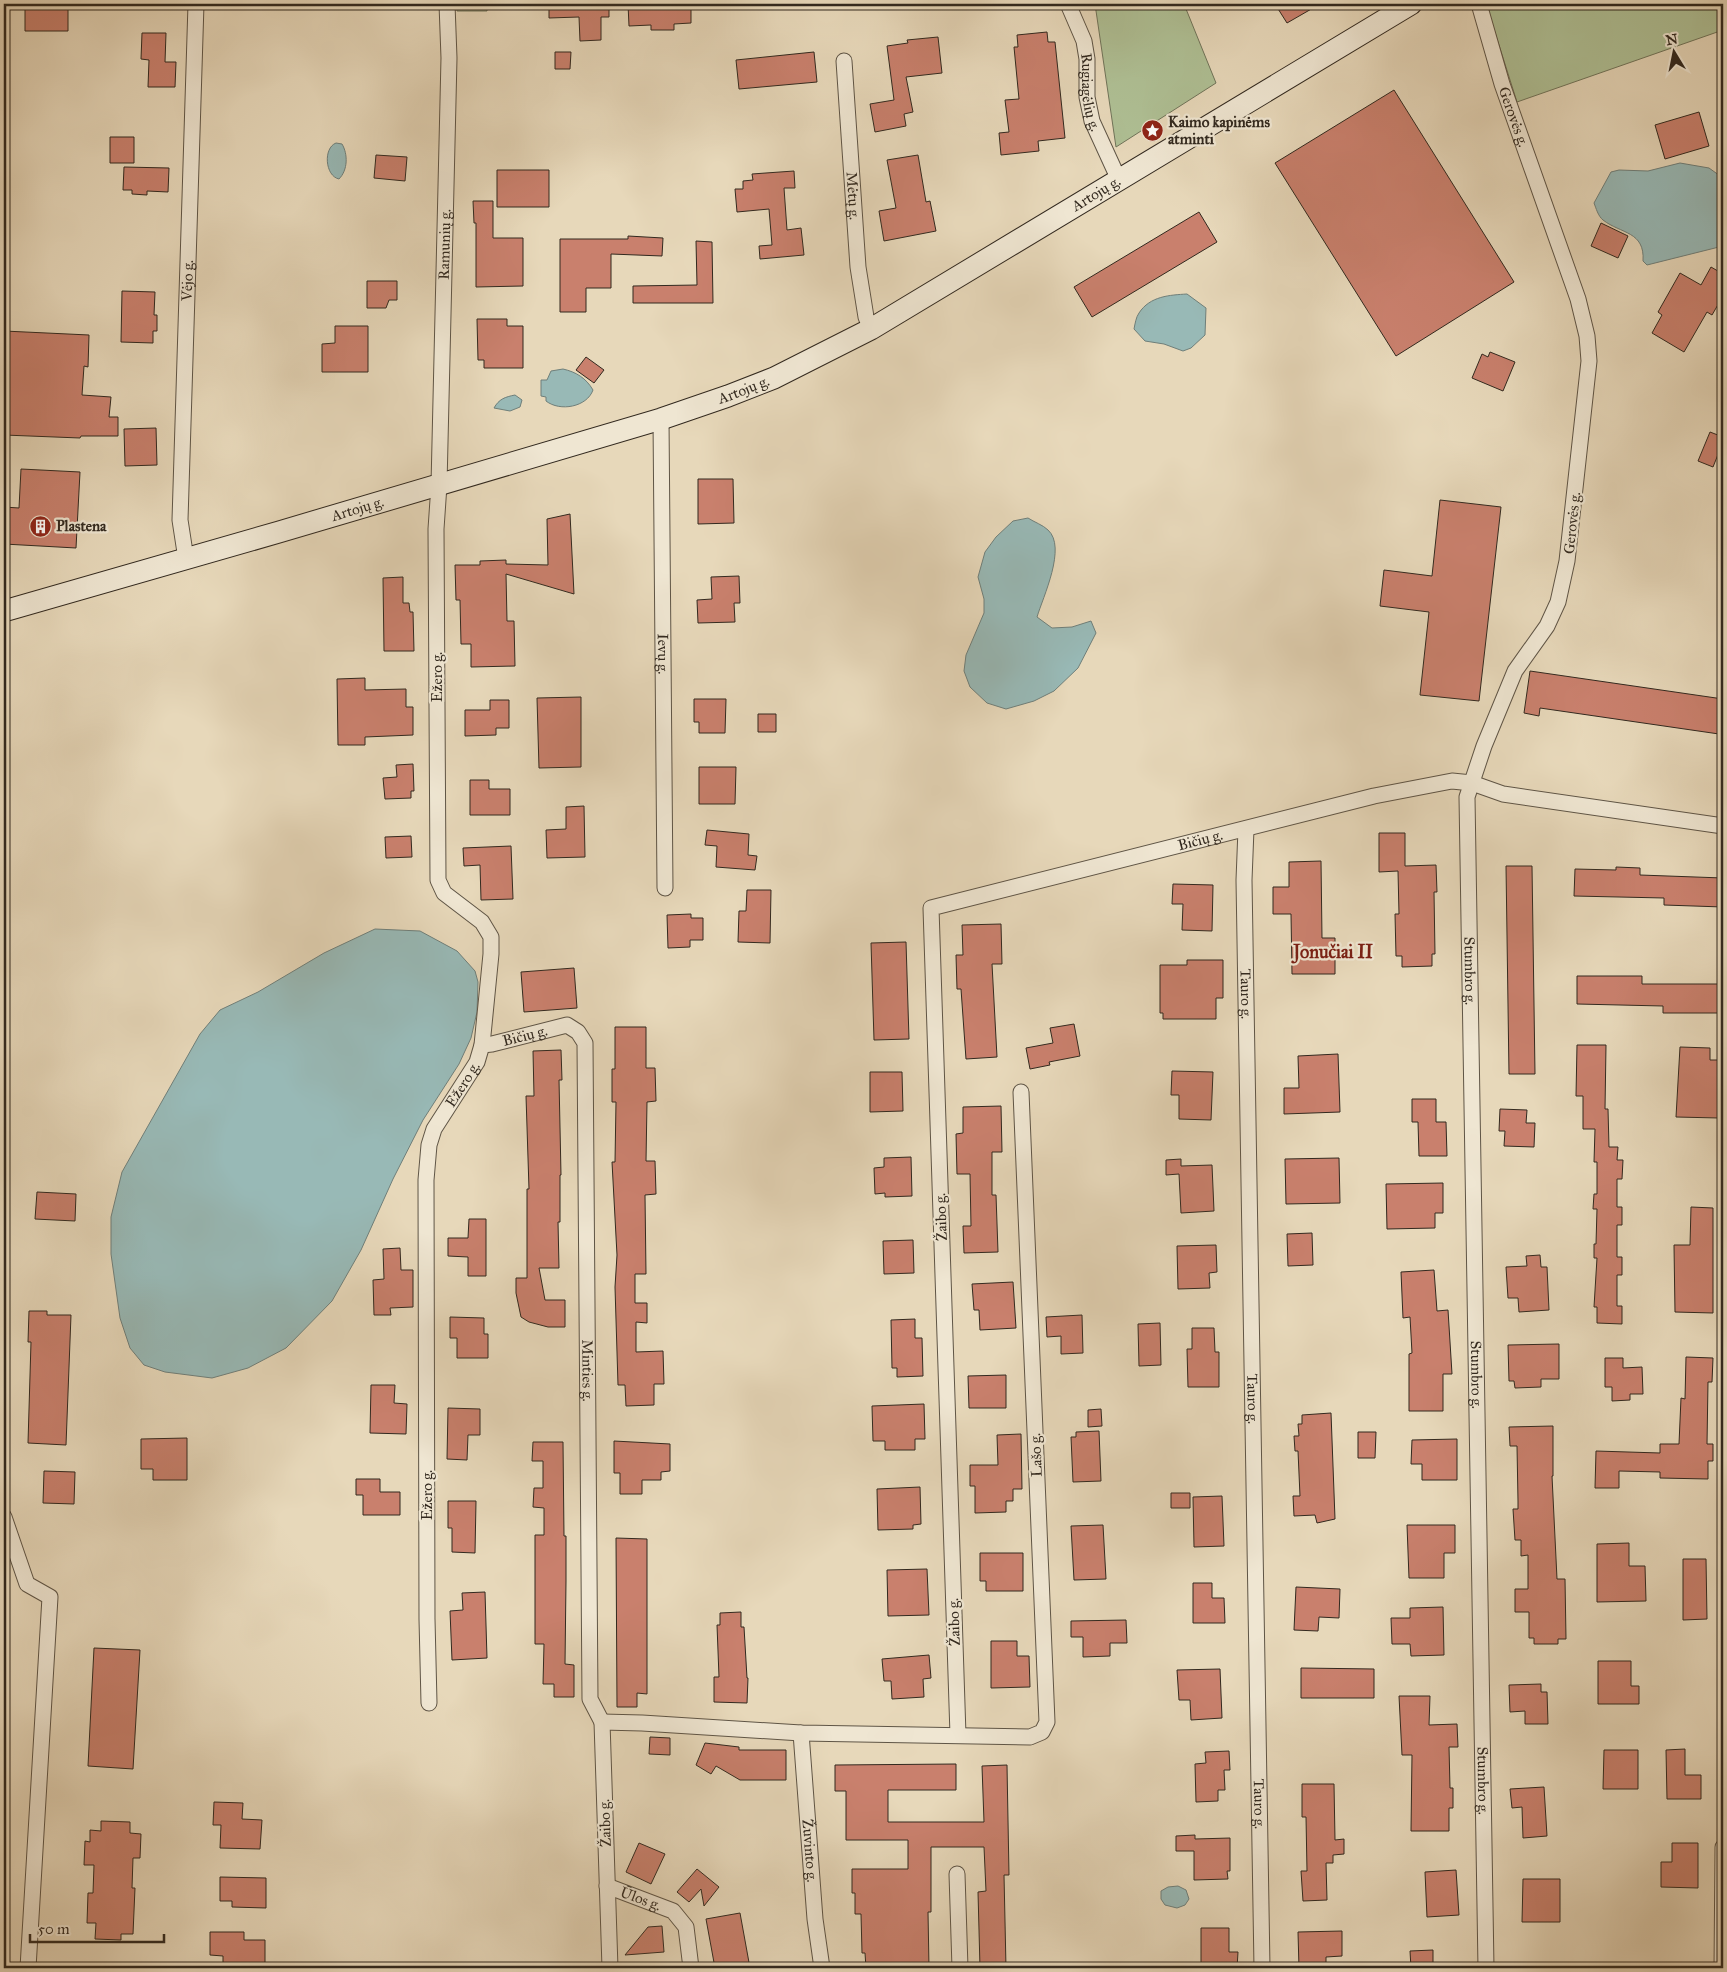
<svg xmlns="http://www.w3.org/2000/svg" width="1727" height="1972" viewBox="0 0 1727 1972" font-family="'IM FELL Great Primer',serif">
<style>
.green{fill:#afc095;stroke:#70745a}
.water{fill:#98b9b6;stroke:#6f7f7a}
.building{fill:#c9806d;stroke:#32291f}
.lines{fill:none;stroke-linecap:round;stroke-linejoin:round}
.minor-casing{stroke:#5f5546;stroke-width:17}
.secondary-casing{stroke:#32291f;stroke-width:23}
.minor{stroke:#efe6d2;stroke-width:15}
.secondary{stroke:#efe6d2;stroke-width:21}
.labels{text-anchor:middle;stroke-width:4.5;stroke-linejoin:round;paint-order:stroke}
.street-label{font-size:15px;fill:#32291f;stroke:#efe6d2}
.poi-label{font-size:15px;font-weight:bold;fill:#32291f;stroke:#efe6d2;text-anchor:start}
.quarter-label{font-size:18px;font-weight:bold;fill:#7a1f14;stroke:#efe6d2}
</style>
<rect width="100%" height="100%" fill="#e7d8ba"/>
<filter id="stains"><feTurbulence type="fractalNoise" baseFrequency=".004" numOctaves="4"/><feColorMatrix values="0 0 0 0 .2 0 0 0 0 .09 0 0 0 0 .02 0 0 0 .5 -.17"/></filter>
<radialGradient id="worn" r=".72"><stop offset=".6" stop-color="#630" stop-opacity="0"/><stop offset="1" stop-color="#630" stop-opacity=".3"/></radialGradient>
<path class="green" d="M457,4H487V11H457Z
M1095,4H1184L1216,83L1116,147Z
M1486,4H1723V30L1517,102Z"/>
<path class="water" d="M336,143L342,144C348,154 348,170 339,179C325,176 323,148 336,143Z
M1680,163L1709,168L1723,178V246L1647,265L1643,261C1645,231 1621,234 1603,220C1598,216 1596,208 1594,203L1611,172L1619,170L1648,171Z
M1187,294L1206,308L1205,335L1191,348L1183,351L1164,344L1145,341L1134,329C1135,324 1136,317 1139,313C1150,296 1170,295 1187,294Z
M563,369C576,372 586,378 593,390C587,407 560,412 546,401V397L541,396V380H547L551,371Z
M515,395L522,400L520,407L510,411L494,408C499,399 505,397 515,395Z
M1028,518C1034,522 1043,525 1048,530C1067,547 1043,597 1037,617L1052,628L1072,627L1091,621L1096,633L1078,668L1054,691L1034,701L1006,709L987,703L970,687L964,671L966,655L984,613V599L978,577L985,552L996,537L1013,521Z
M375,929L420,931L457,951L475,971L478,982L477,1012L471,1038L459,1064L423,1120L393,1179L361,1250L332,1301L286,1348L248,1368L212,1378L165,1372L144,1365L130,1348L120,1318L111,1254V1217L122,1172L200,1034L220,1010L258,992L324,953Z
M1178,1886L1186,1890L1189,1899L1185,1905L1177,1908L1165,1905L1161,1899V1891L1168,1887Z"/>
<path class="building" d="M25,4H68V31H25Z
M549,4H609V17H601V40L580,41L579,17L549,18Z
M628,4H691V23L674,24V30H651V25L629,26Z
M1275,4H1320L1287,23Z
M1047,32L1048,42H1055L1065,138L1038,141L1039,151L1001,155L999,133L1009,132L1005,100L1019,99L1014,47H1018L1017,35Z
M142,33H166L165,62H176L175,87H148L149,60L141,59Z
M938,37L942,73L906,77L913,112L904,114L906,126L875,132L870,104L894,100L887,46L908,43L907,40Z
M555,52H571L570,69H555Z
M814,52L817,82L739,89L736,60Z
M1394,90L1514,282L1396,356L1275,163Z
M1699,112L1709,146L1665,159L1655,125Z
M110,137H134V163H110Z
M376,155L407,157L405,181L374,178Z
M918,155L926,202L930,201L936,231L884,241L879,211L896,208L887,160Z
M124,167L169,168L168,192L147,191V195L132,194V190H123Z
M497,170H549V207H497Z
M794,171L795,188H784L787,230L801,228L804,255L760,259L759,246L772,245L769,209L737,212L735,189H743V181L753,180L752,174Z
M473,201H493V238H523V286L476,287V223H474Z
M1199,212L1217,242L1092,317L1074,287Z
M1601,223L1628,236L1618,258L1591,246Z
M628,236L663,238L662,256L611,254V288H586V312H560V239H628Z
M696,241L712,242L713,303H633V286L697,285Z
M1711,267L1723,274V296L1712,315L1707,312L1684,352L1652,333L1662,315L1658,312L1680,273L1701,285Z
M367,281H397V300H389L386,308H367Z
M122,291L155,292L154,315H157V331H153V343L121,342Z
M477,319H507V326H523V368H484V360H478Z
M335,326H368V372H322V344L335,343Z
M4,331L89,335L88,367L84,366L82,395L111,397L109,417H118V436H81L80,438L4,435Z
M1490,352L1515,362L1503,391L1472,378L1482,354L1488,357Z
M586,357L604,370L594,383L576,370Z
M156,428L157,465L125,466L124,429Z
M1710,432L1723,437V442L1713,467L1698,461Z
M21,469L80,472L76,548L4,544V507L19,508Z
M698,479H733L734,523L698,524Z
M1440,500L1501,507L1479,701L1420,695L1429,612L1380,606L1384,570L1432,576Z
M570,514L574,594L506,574L507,621H514L515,666L471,667V644H461L460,600H456L455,565H480V561L506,560V564L548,565L547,519Z
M739,576L740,603H734L735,622L698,623L697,600L712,599L711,577Z
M403,577V603H409L410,612H413L414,651H384L383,578Z
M1530,671L1723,699L1719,734L1540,708L1539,716L1524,713Z
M365,678V690L406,689V707H413V735L365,737V745H338L337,679Z
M581,697V767L539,768L537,698Z
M694,699H726L725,733H699V722H694Z
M490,700H509V728H496V735L465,736V710H490Z
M758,714H776V732H758Z
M413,764L414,791H411V798L385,799L383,778L397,777L396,765Z
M699,767H736L735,804H699Z
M470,780H489V789H510V815H470Z
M584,806L585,857L547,858L546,830L566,829V807Z
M707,830L749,834L748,855L757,856L755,870L716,867L717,846L705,845Z
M1379,833H1405V866L1436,865L1437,892H1434L1435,954H1432V966L1402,967V956H1396L1395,914H1399L1398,871L1379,872Z
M411,836L412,857L386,858L385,837Z
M511,846L513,899L481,900L480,865L464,866L463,848Z
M1321,861L1322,938H1335V974H1292L1291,914H1273V887H1289V862Z
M1506,866H1532L1535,1074H1509Z
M1616,867L1640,868V875L1723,878V907L1664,905V898L1574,896L1575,869L1616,870Z
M1173,884L1213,885L1212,931L1182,930L1183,904H1172Z
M747,890H771L770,943L738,942L739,911H746Z
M691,914V918H703V940H690V947L668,948L667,915Z
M1001,924L1002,964H992L997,1057L966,1059L961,989H957L956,955H963L962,925Z
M906,942L909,1039L874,1040L871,943Z
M1187,960H1223V998H1216V1019H1163V1013H1160V965H1187Z
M574,968L577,1008L524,1012L521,972Z
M1577,976H1642V984H1723V1013H1663V1006L1577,1004Z
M1074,1024L1080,1056L1049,1062L1050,1065L1030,1069L1026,1048L1053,1043L1050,1028Z
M615,1027H646V1068H655L656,1101L647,1102L646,1161H655L656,1194L645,1195L646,1274H635V1303H647V1323L636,1322V1352L663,1351L664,1384H654V1405L626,1406L625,1385H618L615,1287L617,1255L612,1162H615L616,1102H612V1069H615Z
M1577,1045H1606L1605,1109H1608L1609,1147H1618L1617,1160H1623L1622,1179H1617V1207H1622V1225H1617V1257H1622V1275H1617V1306H1622V1324L1597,1323V1307H1594L1597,1258H1594V1244H1596L1597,1209H1593L1594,1194H1597V1162H1594L1595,1129H1583V1096H1576Z
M1680,1047L1710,1048V1060H1723L1719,1118L1676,1117Z
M561,1050L562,1080H559L561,1175H560V1222H558L559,1268H539L545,1300H565V1327H548L529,1322L521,1317L516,1293V1278H527V1189H529L526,1096H534L533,1051Z
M1338,1054L1340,1112L1284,1114V1088H1299L1298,1056Z
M1172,1071L1213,1072L1211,1120L1179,1119V1095H1171Z
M870,1072H902L903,1111L870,1112Z
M1412,1099H1436V1122H1446L1447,1156H1419L1418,1122H1412Z
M1001,1106L1002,1152H992V1195H996L998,1252L964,1253L963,1226H971L970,1174H957L956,1134L963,1133V1107Z
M1500,1109L1527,1110L1526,1123H1535L1534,1147L1504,1146L1505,1131H1499Z
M911,1157L912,1196L885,1197V1193L875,1194L874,1168L884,1167V1158Z
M1339,1158L1340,1203L1286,1204L1285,1159Z
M1181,1159V1166L1212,1165L1214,1211L1181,1213L1179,1174L1166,1175V1160Z
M1443,1183V1213H1435V1228L1387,1229L1386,1184Z
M37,1192L76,1194L75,1221L35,1219Z
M1691,1207L1713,1208V1313L1675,1312L1674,1245H1690Z
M469,1219H486V1276H468V1257L448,1256V1238H468Z
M1312,1233L1313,1265L1288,1266L1287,1234Z
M913,1240L914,1273L884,1274L883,1241Z
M1216,1245L1217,1272L1209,1273L1210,1288L1178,1289L1177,1246Z
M400,1248L401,1270H413V1307L390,1308L391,1315H374L373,1280L384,1279L383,1249Z
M1540,1255L1541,1267H1547L1549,1310L1519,1312L1518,1298H1508L1506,1267L1527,1266L1526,1256Z
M1434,1270L1437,1311L1448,1310L1452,1374H1443V1411H1409V1354L1412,1353L1410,1317L1403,1318L1401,1272Z
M1013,1282L1016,1328L980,1330L979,1310H974L972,1284Z
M29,1311H47V1315H71L66,1445L28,1443L31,1342H28Z
M1082,1315L1083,1353L1061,1354V1336L1047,1337L1046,1317Z
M450,1317L484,1318V1334H488V1358H457V1338H450Z
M915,1319V1338H922L923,1376L897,1377V1368H892L891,1320Z
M1160,1323L1161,1365L1139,1366L1138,1324Z
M1192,1328H1214L1215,1352H1219V1387H1188L1187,1349H1192Z
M1559,1344V1379H1541V1387L1515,1388L1514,1381H1509L1508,1345Z
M1686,1357L1713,1358L1712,1382H1708L1707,1444H1713V1461H1708V1479L1660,1478V1472L1619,1471V1488H1595L1596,1451L1660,1453V1444H1679L1681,1398L1685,1399Z
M1605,1358H1623V1368L1642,1367L1643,1394H1630V1400L1612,1401V1387H1605Z
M1006,1375V1408H969L968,1376Z
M371,1385H395L394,1403L407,1404L406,1434L370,1433Z
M924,1404L925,1439H915V1450H885V1441H873L872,1406Z
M448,1408L480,1409V1435H468L467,1460L447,1459Z
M1101,1409L1102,1426L1088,1427V1410Z
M1331,1413L1335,1519L1317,1523L1315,1515L1294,1516L1293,1496H1300L1298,1451H1295L1294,1436H1299L1298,1424H1302V1415Z
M1553,1426V1476H1552L1557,1579H1565L1566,1639H1558V1644H1534V1638H1529V1612H1515V1589H1528V1555L1521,1556V1540H1515L1513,1509H1518V1501L1517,1446H1510L1509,1427Z
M1099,1431L1101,1481L1073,1482L1071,1437H1076V1432Z
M1358,1432H1376L1375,1458H1358Z
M1021,1434L1022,1489H1013V1501H1006V1512L975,1513V1486H970V1465H998L997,1435Z
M187,1438V1480H153V1469H141V1439Z
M1457,1439V1480H1422V1464H1411L1412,1440Z
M614,1441L670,1444V1471L661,1472V1480H642V1494H620V1473H614Z
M533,1442H563L564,1536H566V1581L565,1664L574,1665V1697H554V1684H543L544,1644H535V1535H544V1508L533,1507L534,1488H543V1461H532Z
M44,1471L75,1472L74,1504L43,1503Z
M356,1479H380V1492H400V1515H363V1495H356Z
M920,1487L921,1524L913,1525V1529L878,1530L877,1489Z
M1171,1493H1190V1508H1171Z
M1222,1496L1224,1546L1194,1547L1193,1497Z
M448,1501H476L475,1553L452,1552V1528H448Z
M1103,1525L1106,1579L1074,1580L1071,1526Z
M1407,1525H1455V1553H1444V1578H1409Z
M616,1538L647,1539V1694L637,1693V1707H617Z
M1629,1543V1566H1645L1646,1601L1597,1602V1544Z
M980,1553H1023V1591H986V1581H980Z
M1683,1559H1706L1707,1619L1683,1620Z
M927,1569L929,1615L888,1616L887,1570Z
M1193,1583H1212V1598H1224L1225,1623H1193Z
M1296,1587L1340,1589L1339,1618L1319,1617L1318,1631L1294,1630Z
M485,1592L487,1658L452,1660L450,1611L463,1610L462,1593Z
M1443,1607L1444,1655L1411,1656L1410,1644H1392L1391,1618H1410V1608Z
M741,1612V1627H744L747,1678H748L747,1703L714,1702V1677H719L717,1625H720V1613Z
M1126,1620L1127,1643H1110V1656L1083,1657V1637H1071V1621Z
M991,1641H1017V1656H1029L1030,1687L991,1688Z
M94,1648L140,1650L133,1769L88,1766Z
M929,1655L931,1678L923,1679L924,1697L892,1699L891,1681H884L882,1659Z
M1598,1661H1631V1686H1639V1704H1598Z
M1301,1668L1374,1669V1698H1301Z
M1220,1669L1222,1718L1191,1720L1190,1700H1179L1177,1670Z
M1541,1684V1692H1547L1548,1724H1525V1711L1510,1712L1509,1685Z
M1399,1696H1430L1429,1725L1457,1724L1458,1747H1449L1450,1788H1453V1808H1449V1831H1411L1412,1755H1402Z
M650,1737L670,1738V1755L649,1754Z
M705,1743L739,1747V1750H786V1780H740L716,1766L711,1774L696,1765Z
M1685,1749V1775H1701V1799H1667L1666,1750Z
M1604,1750H1638V1789H1603Z
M1229,1751L1230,1770H1224L1225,1790H1218V1801L1196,1802L1195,1764L1206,1763L1205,1752Z
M956,1764V1790H888V1822H984L982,1766L1007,1765L1009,1875H1004L1006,1968H980L978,1892L986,1891L984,1847H931V1912H928L929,1968H866L865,1953H862L861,1914H855V1893H852V1869H908V1840H846V1791H835V1765Z
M1302,1784H1334L1335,1840L1344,1839V1854L1333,1855V1863H1326L1327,1900L1303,1901L1301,1871H1307L1306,1817H1302Z
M1544,1787L1547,1836L1523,1838L1522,1807L1512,1808L1510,1789Z
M214,1802L243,1803L242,1819L262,1820L260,1849L220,1848L221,1825H213Z
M101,1821L130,1822V1833L141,1834L140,1858H133L132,1888H135L133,1934H121V1940L95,1939L96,1923H87L88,1893H93L94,1865H84L85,1841L90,1842V1830L101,1831Z
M1195,1835V1839L1230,1838V1871H1227L1228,1879L1194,1880V1851H1176V1836Z
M639,1843L665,1854L651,1884L626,1872Z
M1672,1843H1698V1888L1661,1887V1862H1672Z
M697,1869L719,1887L704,1906L701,1889L689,1902L677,1892Z
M1456,1870L1459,1915L1427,1917L1425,1872Z
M220,1877L266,1878V1908L232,1907V1901H220Z
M1523,1879H1560V1922H1522Z
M740,1913L750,1968H715L706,1919Z
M662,1926L664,1952L625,1955L648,1927Z
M1201,1928H1229V1952H1238L1237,1968H1201Z
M1342,1931V1956L1326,1957V1968H1299L1298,1932Z
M210,1932H244V1940H265V1968H223V1956L210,1955Z
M1433,1950V1968H1411L1410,1951Z"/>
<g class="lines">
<defs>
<g id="minor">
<path id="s1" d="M1068,4L1084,41L1087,59V97L1092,121L1119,180"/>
<path id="s2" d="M1479,4L1502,84L1578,299L1587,336L1589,361L1567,561L1558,602L1547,626L1515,671L1484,746L1467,797L1486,1968"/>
<path id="s3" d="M844,61L858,267L866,317L871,329"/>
<path id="s4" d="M661,419L665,888"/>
<path id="s5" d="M186,559L180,520L196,4"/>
<path id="s6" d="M1246,829L1244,880L1262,1968"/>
<path id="s7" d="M482,1045L492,1044L567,1025L578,1032L585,1043L590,1699L602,1722"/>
<path d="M4,1517L27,1584L50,1597L28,1968"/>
<path id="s8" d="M429,1703L427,1619L426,1180L429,1145L434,1129L477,1062L482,1045L491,954V937L482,922L444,893L438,880L436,529L439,485L449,58L447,4"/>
<path id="s9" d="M801,1733L815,1919L822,1968"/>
<path id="s10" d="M958,1735L931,908L1374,796L1452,781L1472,783L1503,794L1723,826"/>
<path d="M957,1874L960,1968"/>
<path id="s11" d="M607,1886L673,1911L686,1927L691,1968"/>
<path d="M610,1968L602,1722L642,1723L801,1733L1030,1737L1042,1732L1047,1722L1021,1092"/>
<path d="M1722,1968L1723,1847"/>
</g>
<g id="secondary">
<path id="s12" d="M4,611L279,532L661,419L728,396L774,378L871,329L1411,4"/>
</g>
</defs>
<use href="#minor" class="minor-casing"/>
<use href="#secondary" class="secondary-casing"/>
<use href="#minor" class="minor"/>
<use href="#secondary" class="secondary"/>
</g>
<defs>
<symbol id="sight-disc" viewBox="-11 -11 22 22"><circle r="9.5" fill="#8f2418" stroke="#efe6d2"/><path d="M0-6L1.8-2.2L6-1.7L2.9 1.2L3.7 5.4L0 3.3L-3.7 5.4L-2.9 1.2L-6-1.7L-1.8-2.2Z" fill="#fff"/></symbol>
<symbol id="building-disc" viewBox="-11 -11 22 22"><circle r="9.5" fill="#8f2418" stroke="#efe6d2"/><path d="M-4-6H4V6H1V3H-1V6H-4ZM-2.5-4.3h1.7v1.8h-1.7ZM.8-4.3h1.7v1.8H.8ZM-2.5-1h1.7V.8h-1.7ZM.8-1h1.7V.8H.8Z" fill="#fff"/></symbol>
</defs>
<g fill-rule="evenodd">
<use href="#sight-disc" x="1140" y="118" width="25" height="25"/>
<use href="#building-disc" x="28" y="514" width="25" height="25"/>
</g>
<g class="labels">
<g class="street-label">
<text dy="5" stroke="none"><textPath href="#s1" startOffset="92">Rugiagėlių g.</textPath></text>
<text dy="5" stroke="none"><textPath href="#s2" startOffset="118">Gerovės g.</textPath></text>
<text dy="5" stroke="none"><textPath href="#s12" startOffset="1176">Artojų g.</textPath></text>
<text dy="5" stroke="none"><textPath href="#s3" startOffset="135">Mėtų g.</textPath></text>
<text dy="5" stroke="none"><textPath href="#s8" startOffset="1496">Ramunių g.</textPath></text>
<text dy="5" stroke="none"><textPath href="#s5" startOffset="279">Vėjo g.</textPath></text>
<text dy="5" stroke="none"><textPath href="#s12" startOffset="772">Artojų g.</textPath></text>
<text dy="5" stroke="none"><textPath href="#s12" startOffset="368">Artojų g.</textPath></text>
<text transform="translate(1572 523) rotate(-84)" y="5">Gerovės g.</text>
<text dy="5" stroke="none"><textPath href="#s4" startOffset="235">Ievų g.</textPath></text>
<text transform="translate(437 677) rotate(-90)" y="5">Ežero g.</text>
<text dy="5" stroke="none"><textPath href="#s10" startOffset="1105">Bičių g.</textPath></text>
<text dy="5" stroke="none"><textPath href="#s2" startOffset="1008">Stumbro g.</textPath></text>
<text dy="5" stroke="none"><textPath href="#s6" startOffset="165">Tauro g.</textPath></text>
<text dy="5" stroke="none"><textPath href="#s7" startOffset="44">Bičių g.</textPath></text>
<text dy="5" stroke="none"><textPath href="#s8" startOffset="628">Ežero g.</textPath></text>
<text transform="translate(941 1217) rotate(-92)" y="5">Žaibo g.</text>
<text dy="5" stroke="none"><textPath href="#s7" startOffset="441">Minties g.</textPath></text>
<text dy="5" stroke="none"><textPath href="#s2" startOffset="1412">Stumbro g.</textPath></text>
<text dy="5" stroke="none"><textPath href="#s6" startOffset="570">Tauro g.</textPath></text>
<text transform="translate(1036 1455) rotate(-92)" y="5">Lašo g.</text>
<text transform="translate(427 1495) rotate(-90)" y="5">Ežero g.</text>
<text transform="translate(954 1622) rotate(-92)" y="5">Žaibo g.</text>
<text dy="5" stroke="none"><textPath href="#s2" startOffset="1818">Stumbro g.</textPath></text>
<text dy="5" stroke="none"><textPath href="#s6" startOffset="975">Tauro g.</textPath></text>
<text transform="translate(605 1823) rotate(-92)" y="5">Žaibo g.</text>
<text dy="5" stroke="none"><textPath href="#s9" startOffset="118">Žuvinto g.</textPath></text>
<text dy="5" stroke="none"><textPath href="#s11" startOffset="36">Ūlos g.</textPath></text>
</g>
<g class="poi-label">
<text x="1168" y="127">Kaimo kapinėms<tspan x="1168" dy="17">atminti</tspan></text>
<text x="56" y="531">Plastena</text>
</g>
<g class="quarter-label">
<text x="1333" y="958">Jonučiai II</text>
</g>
</g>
<rect width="1727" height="1972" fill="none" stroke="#e7d8ba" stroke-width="20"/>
<rect x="5" y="5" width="1717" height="1962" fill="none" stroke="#32291f" stroke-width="2.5"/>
<rect x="10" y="10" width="1707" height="1952" fill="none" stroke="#32291f"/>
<g transform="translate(1674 52) rotate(350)" stroke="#efe6d2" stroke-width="4" paint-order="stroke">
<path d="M0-4L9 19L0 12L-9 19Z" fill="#32291f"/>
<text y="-8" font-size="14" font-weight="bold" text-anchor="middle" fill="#32291f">N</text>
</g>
<path d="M30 1934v8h134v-8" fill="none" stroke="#32291f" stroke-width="2.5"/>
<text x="38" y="1934" font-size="15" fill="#32291f" stroke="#efe6d2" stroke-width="4" paint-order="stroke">50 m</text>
<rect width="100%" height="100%" filter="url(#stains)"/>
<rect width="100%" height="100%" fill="url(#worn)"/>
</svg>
